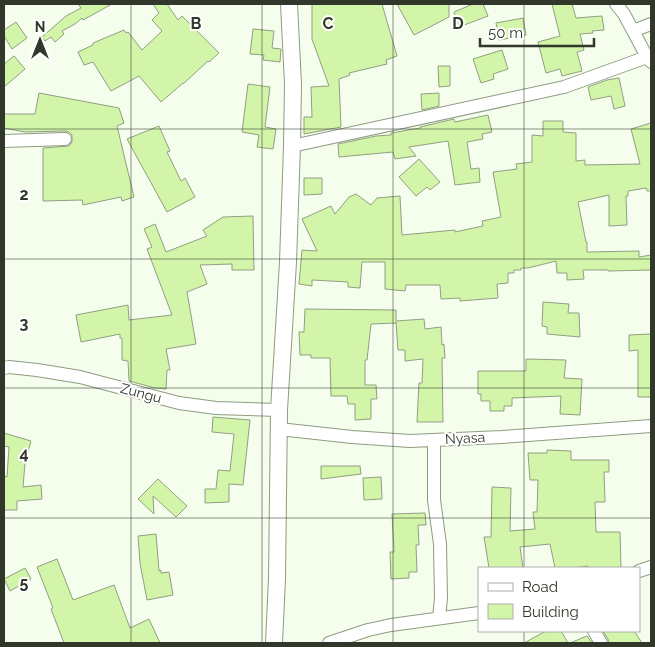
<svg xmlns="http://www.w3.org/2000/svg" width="655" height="647" viewBox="0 0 655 647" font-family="Raleway,sans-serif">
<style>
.building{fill:#d2f5a9;stroke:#919f82}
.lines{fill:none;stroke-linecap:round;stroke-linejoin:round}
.minor-casing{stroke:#8e9c80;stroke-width:14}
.tertiary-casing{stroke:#8e9c80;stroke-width:18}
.minor{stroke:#fff;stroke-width:12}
.tertiary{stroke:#fff;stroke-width:16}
.grid{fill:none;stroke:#31372b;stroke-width:1;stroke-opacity:0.55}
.labels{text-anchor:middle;stroke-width:4;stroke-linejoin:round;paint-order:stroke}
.street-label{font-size:14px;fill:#31372b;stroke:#fff}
.grid-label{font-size:16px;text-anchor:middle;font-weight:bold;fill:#31372b;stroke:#fff;stroke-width:4;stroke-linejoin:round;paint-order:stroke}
</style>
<rect width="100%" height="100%" fill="#f5feec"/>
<path class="building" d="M78,4H112L83,20L82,18L75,24L62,31L64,34L55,42L51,37L45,41L42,37L66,16L81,8Z
M153,4H167L178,20L182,16L219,53L209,62L208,61L183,84V83L161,102L139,76L111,91L93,62L84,65L78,52L93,45V43L124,30L126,33L128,32L142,50L162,31L152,20L159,13Z
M312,4H382L397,56L386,60L387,64L349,73L350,75L339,79L341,127L304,134V117H312L311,87L329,86L312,39Z
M397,4H449V17L414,35Z
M473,4H483L488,16L459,27L454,12Z
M552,4H572L576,18L602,16L604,30L592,31L593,33L580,34L584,50L577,52L582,71L562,76L560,69L546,73L538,42L560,36Z
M523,18L526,35L499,40L496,23Z
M16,22L27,38L12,49L4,36V30Z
M253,29L274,31L272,48L281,49L280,62L263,60L264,55L250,54Z
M502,50L508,69L493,74L494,79L481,83L473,59Z
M14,56L25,69L4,87V64Z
M438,66H450V86L439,87Z
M619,78L625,106L614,109L611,96L591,100L588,87L607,80Z
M248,84L270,87L265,127L276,129L273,149L257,147L259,135L242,132Z
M39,93L119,108L124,123L117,126L134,197L122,201L121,197L83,205L82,200L43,201V148L69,146L72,142V135L69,132L65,131L25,132L4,128V114H35Z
M439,93V106L422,110L421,94Z
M488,115L492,132L482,134L483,139L467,142L471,169L479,168L480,182L455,185L448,141L409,147L416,156L395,159L393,152L339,157L338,144L376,136L391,135V133L420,128V127L454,119L455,122Z
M543,121H563V132L576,133V161L585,160V165L640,164L631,129L651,123V191H647L646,188L628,191V196H626L627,225L609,226V195L578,202L586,242H587V252L639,251V257L651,255V270L608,271V270H583L584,279L567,280V273H557L556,261L528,268H521V270H514V273H508V283L497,284L498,298L460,301V298L441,299L440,285H406L405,291L385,289V262H362L360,288L348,287V282L312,280V286L299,284L302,250L317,251L302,219L331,206L335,214L349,197L356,194L371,205L377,198L400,196L402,235L455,230V232L483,226L482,221L501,217L493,172L517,169L516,164L532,162V135L543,136Z
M159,126L170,151L167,152L181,181L185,178L195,197L167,212L127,139Z
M419,159L440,182L430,190L427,187L416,196L399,177Z
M304,178H322V194L304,195Z
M253,216L254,270H232V264L200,265L207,284L187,292L196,344L166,349L170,370H167L166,389L155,388L129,381L128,361L122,360V338H120V334L81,342L76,315L128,305L129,320L172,315L147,249L152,247L144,229L155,224L166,252L207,236L203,230L223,217Z
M543,302L569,304L568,313H579L580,337L547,334V327L542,326Z
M305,309L396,310V321L424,319L425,329L441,327L442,345L444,344L445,358H442L443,422H417L419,383H422L423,359L405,361V350H398L396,322V323L371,324L367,360H365V385H376L377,399H371V419L355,420V404H348L347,396H331L330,358H311V355H300L299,332H304Z
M651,334V397H638V350L629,351V335Z
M526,359L566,360L564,378L582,379L580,415L560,414L561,396L512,398V406H504V411H490V401H481V394H478V371H526Z
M213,417L250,420L243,485L229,484V502L205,503V489H216L218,470L230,471L234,434L212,432Z
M4,433L31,441L25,463L23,487L41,485L42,499L17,501V510H4V476L7,477L9,447L4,446Z
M547,450L571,451V460H609V472H604L605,502H595L596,532H620L621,568H588V566L575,568H555L550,544L520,547L523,568H489L484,537H491L492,487L511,488L510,531L535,529L533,512H537L538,480H530L528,453H547Z
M321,466H360L361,474L321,479Z
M381,477L382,499L364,500L363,478Z
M158,479L187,506L176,517L153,496L154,514L138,499Z
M425,513L426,525H418L419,545H416L417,572H409V578L391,579L390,552H394L392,514Z
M156,534L159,571L161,570V573L169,572L173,595L147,600L140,563L138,536Z
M57,559L73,600L114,585L130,628L149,619L160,643H64L51,609L53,608L37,567Z
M25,568L31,579L10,591L4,579Z
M546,631H561L568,643H524Z
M603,631H634L642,643H609L608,639Z
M587,636L592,643H570Z"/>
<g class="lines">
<defs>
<path id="minor" d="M616,4L624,14L647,57L651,62
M633,31L651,24
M4,141L65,139
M292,146L564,87L647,57
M4,368L9,367L37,370L80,377L179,403L216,408L279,410
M279,429L352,437L410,441L502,437L651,426
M434,440V500L440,544L441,598L439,618
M639,571L651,567
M594,631L601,643
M329,643L368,630L391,625L479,613"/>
<path id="tertiary" d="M274,643L277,579L279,410L288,262L292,146L293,84L289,4"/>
</defs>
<use href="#minor" class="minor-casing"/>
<use href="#tertiary" class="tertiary-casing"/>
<use href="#minor" class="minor"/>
<use href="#tertiary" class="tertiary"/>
</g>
<path class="grid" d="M131,4V643M262,4V643M393,4V643M524,4V568M4,129H651M4,259H651M4,388H651M4,518H651M524,631V643"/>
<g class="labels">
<g class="street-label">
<text transform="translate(141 393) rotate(15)" y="5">Zungu</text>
<text transform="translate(465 438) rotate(-3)" y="5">Nyasa</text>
</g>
</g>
<g class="grid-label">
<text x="196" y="29">B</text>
<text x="328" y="29">C</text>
<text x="458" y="29">D</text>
<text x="24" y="200">2</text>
<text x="24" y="329">3</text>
<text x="24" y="459">4</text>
<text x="24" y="588">5</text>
</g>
<rect width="655" height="647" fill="none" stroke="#31372b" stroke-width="10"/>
<rect x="478" y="567" width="162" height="65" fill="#ffffff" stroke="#adafaa"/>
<rect x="488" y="583" width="25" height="8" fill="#ffffff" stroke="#adafaa"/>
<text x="522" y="592" font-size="15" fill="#31372b">Road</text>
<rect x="488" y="604" width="25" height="15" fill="#d2f5a9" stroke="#adafaa"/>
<text x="522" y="617" font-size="15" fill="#31372b">Building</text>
<g transform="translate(40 40)" stroke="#ffffff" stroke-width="4" paint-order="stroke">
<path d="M0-4L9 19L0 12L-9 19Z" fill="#31372b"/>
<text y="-8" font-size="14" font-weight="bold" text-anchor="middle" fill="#31372b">N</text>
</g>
<path d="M480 38v8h114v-8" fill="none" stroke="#31372b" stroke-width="2.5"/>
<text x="488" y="38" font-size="15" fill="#31372b" stroke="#ffffff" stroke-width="4" paint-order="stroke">50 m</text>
</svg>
